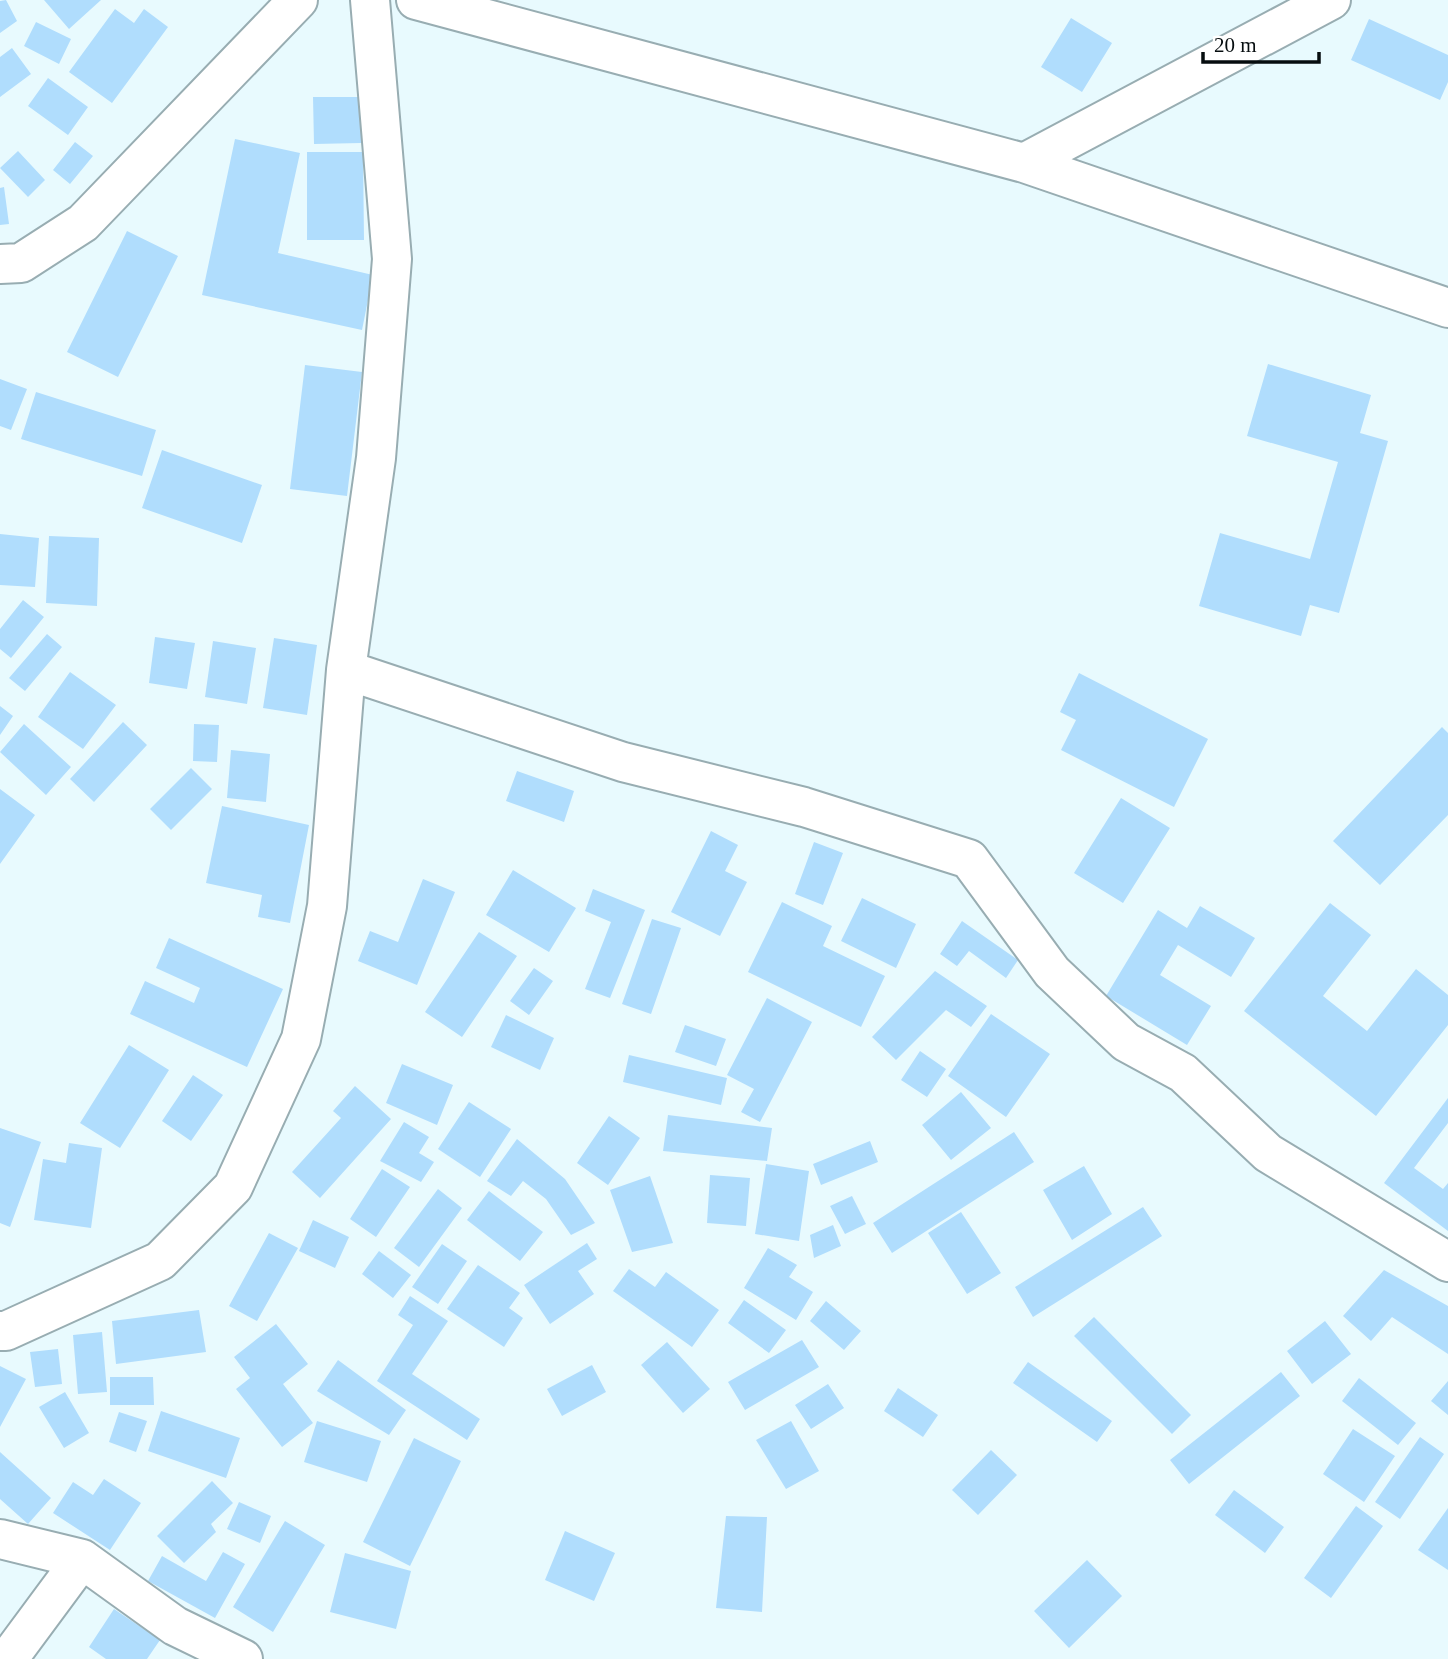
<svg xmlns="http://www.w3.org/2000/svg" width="1448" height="1659" viewBox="0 0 1448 1659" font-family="Georgia,serif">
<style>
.building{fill:#b0ddfd}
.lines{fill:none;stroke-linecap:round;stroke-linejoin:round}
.street-casing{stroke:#98adb2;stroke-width:42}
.street{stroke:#fff;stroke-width:38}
</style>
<rect width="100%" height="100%" fill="#e8fafe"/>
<path class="building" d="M6,0L17,21L0,33V1Z
M44,0H101L69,29Z
M115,9L134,23L144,9L168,27L112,103L69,72Z
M1071,18L1112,43L1082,92L1041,67Z
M1369,19L1448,55V82L1440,100L1351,60Z
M36,22L71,39L59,64L24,46Z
M12,48L31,74L0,97V57Z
M48,78L88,107L68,135L28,106Z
M313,97H361V143L314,144Z
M235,139L300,153L278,253L373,275L362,330L202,295Z
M75,142L93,156L70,184L53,170Z
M18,151L45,180L28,197L0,168Z
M307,152H363L364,240H307Z
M4,187L9,224L0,225V188Z
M127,231L178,256L118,377L67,352Z
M1268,364L1371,395L1360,433L1388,441L1339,613L1310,605L1301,636L1199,606L1220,533L1310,559L1338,462L1247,436Z
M305,365L362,372L347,496L290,489Z
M0,379L27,389L11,430L0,426Z
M36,392L156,430L142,476L21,439Z
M162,450L262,485L242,543L142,508Z
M0,534L39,538L35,587L0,585Z
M49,536L99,538L97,606L46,603Z
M23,600L44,617L11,658L0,649V629Z
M47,634L62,647L25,691L9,678Z
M155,637L195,643L187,689L149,683Z
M274,638L317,645L307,715L263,708Z
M213,641L256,648L247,704L205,697Z
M70,672L116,705L83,749L38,717Z
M1079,673L1208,739L1174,807L1061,750L1076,720L1060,712Z
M0,706L13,716L0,735Z
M123,722L147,745L94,802L70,779Z
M24,724L71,767L46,795L0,752Z
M194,724L219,725L217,762L193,761Z
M1442,727L1448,733V815L1380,885L1333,841Z
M231,750L270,754L266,802L227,798Z
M191,768L212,789L171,830L150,809Z
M517,771L574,791L564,822L506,801Z
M0,789L35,815L0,864Z
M1121,798L1170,828L1123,903L1074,873Z
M222,806L309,825L290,923L258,917L262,895L206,883Z
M711,831L738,845L725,871L747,882L720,936L671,912Z
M814,842L843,853L823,905L795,894Z
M513,870L576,908L549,952L486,915Z
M423,879L455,892L417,985L358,961L370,931L398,942Z
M593,889L645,910L610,998L585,989L611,922L585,911Z
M862,898L916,924L896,968L841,941Z
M782,902L832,926L823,946L885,976L861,1027L748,972Z
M1330,903L1371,935L1323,996L1367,1031L1416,969L1448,995V1025L1376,1116L1244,1011Z
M1200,906L1255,938L1231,977L1178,945L1160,975L1211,1006L1187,1045L1106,996L1158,910L1187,928Z
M652,919L681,928L651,1014L622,1004Z
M962,921L1018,960L1006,978L969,951L957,966L940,954Z
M479,932L517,956L462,1037L425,1012Z
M169,938L283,989L247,1067L130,1014L145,981L194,1003L200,988L156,968Z
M534,968L553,981L529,1015L510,1001Z
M935,971L987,1006L971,1027L946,1010L896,1060L872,1037Z
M767,998L812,1022L760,1122L741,1112L754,1089L727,1075Z
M991,1014L1050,1054L1006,1117L948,1076Z
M506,1015L554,1038L540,1070L491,1047Z
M685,1025L726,1039L716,1066L675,1052Z
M129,1045L169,1070L120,1148L80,1123Z
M920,1051L946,1069L927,1097L901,1080Z
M629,1055L727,1078L721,1105L623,1082Z
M402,1064L453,1085L437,1125L386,1103Z
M193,1075L223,1095L191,1141L162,1121Z
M355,1086L391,1119L320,1198L292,1172L341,1118L333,1111Z
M961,1092L991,1128L951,1160L922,1125Z
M1448,1098V1123L1414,1168L1443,1189L1448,1183V1231L1384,1183Z
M469,1102L511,1129L480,1177L438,1149Z
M668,1115L772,1128L767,1161L663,1151Z
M609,1116L640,1138L608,1185L577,1163Z
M404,1122L429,1137L419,1153L434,1162L421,1182L380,1161Z
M0,1128L41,1142L10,1227L0,1223Z
M1014,1132L1034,1162L892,1253L873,1223Z
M517,1139L565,1179L595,1223L571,1235L546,1199L523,1181L511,1196L487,1181Z
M870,1141L878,1162L821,1185L813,1164Z
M69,1143L102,1148L91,1228L34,1220L43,1159L66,1163Z
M766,1164L809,1171L799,1241L755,1234Z
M1084,1166L1112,1214L1072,1240L1043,1190Z
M382,1169L410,1187L376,1237L350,1219Z
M710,1175L750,1178L746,1226L707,1223Z
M650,1176L673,1243L632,1252L610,1190Z
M438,1189L462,1208L419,1267L394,1248Z
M489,1191L543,1232L520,1261L467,1220Z
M852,1196L866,1224L845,1234L830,1206Z
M1143,1207L1162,1236L1033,1317L1015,1287Z
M961,1212L1001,1273L967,1294L928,1233Z
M313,1220L349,1237L335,1268L299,1251Z
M833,1225L841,1246L814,1258L810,1235Z
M269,1233L298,1248L257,1321L229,1306Z
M587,1243L597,1259L578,1271L594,1294L550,1324L524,1285Z
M442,1244L467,1261L438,1304L412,1287Z
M768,1248L797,1265L789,1277L813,1292L796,1320L744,1288Z
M379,1251L411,1275L393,1298L362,1274Z
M478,1265L520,1293L509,1308L523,1318L504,1347L447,1309Z
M629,1269L655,1287L666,1272L719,1310L692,1347L613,1291Z
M1384,1270L1448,1306V1354L1392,1317L1371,1341L1343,1316Z
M410,1296L448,1321L412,1374L480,1419L467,1440L377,1381L413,1325L398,1315Z
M744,1300L786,1330L769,1353L728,1323Z
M826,1301L861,1331L844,1350L810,1321Z
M199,1310L206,1352L116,1364L112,1321Z
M1094,1317L1191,1415L1172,1434L1074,1336Z
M1325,1321L1351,1354L1312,1384L1287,1351Z
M276,1324L308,1364L283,1384L313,1423L282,1447L236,1389L250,1378L234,1357Z
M102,1332L107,1392L78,1394L73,1335Z
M802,1340L819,1367L745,1410L728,1382Z
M667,1342L710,1389L683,1413L641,1365Z
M58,1349L62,1384L35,1387L30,1352Z
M338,1360L406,1410L389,1435L317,1391Z
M1028,1362L1112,1421L1097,1442L1013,1383Z
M592,1365L606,1392L562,1416L547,1389Z
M0,1366L26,1379L0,1427Z
M1281,1372L1300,1396L1189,1484L1170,1460Z
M110,1377H153L154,1405H110Z
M1359,1378L1416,1423L1398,1445L1342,1401Z
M1448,1381V1415L1431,1401Z
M828,1384L844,1408L811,1429L795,1405Z
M898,1388L938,1415L923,1437L884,1411Z
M65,1392L89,1433L64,1448L39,1407Z
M161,1411L240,1438L226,1478L148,1451Z
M119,1412L147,1421L136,1452L109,1442Z
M317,1421L381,1441L367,1482L304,1462Z
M791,1421L819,1471L786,1489L756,1440Z
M1353,1429L1395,1456L1364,1502L1323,1474Z
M1420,1437L1444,1454L1400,1519L1375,1502Z
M414,1438L461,1461L410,1566L363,1542Z
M991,1450L1017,1475L978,1515L952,1490Z
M0,1452L51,1498L28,1524L0,1499Z
M104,1479L141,1503L110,1550L53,1513L73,1482L93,1495Z
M212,1481L233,1503L211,1524L216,1532L184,1563L157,1536Z
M1234,1490L1284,1527L1265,1553L1215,1515Z
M239,1502L271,1516L260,1543L227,1529Z
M1356,1506L1383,1526L1331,1598L1304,1578Z
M1448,1508V1570L1418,1550Z
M726,1516L767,1517L762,1612L716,1608Z
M285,1521L325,1545L273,1632L233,1607Z
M565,1531L615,1553L594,1601L545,1580Z
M223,1552L245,1564L215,1618L148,1581L162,1556L206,1581Z
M345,1553L411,1571L396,1629L330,1612Z
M1087,1560L1122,1596L1069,1648L1034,1611Z
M114,1609L160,1640L147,1659H106L89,1647Z"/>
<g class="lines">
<defs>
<path id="street" d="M416,0L1024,163L1331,0
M1024,163L1448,308
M0,264L21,263L83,223L298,0
M346,670L623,762L804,807L969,859L1052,972L1126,1042L1183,1073L1268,1153L1448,1262
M0,1331H6L160,1261L233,1187L301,1039L327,906L346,670L376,458L392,259L370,0
M0,1539L82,1559L175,1626L243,1659
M8,1659L82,1559"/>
</defs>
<use href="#street" class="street-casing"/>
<use href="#street" class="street"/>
</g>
<path d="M1203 52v10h116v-10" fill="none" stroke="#060d0f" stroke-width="3.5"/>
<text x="1214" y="52" font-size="21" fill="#060d0f" stroke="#ffffff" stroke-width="5" paint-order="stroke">20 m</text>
</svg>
